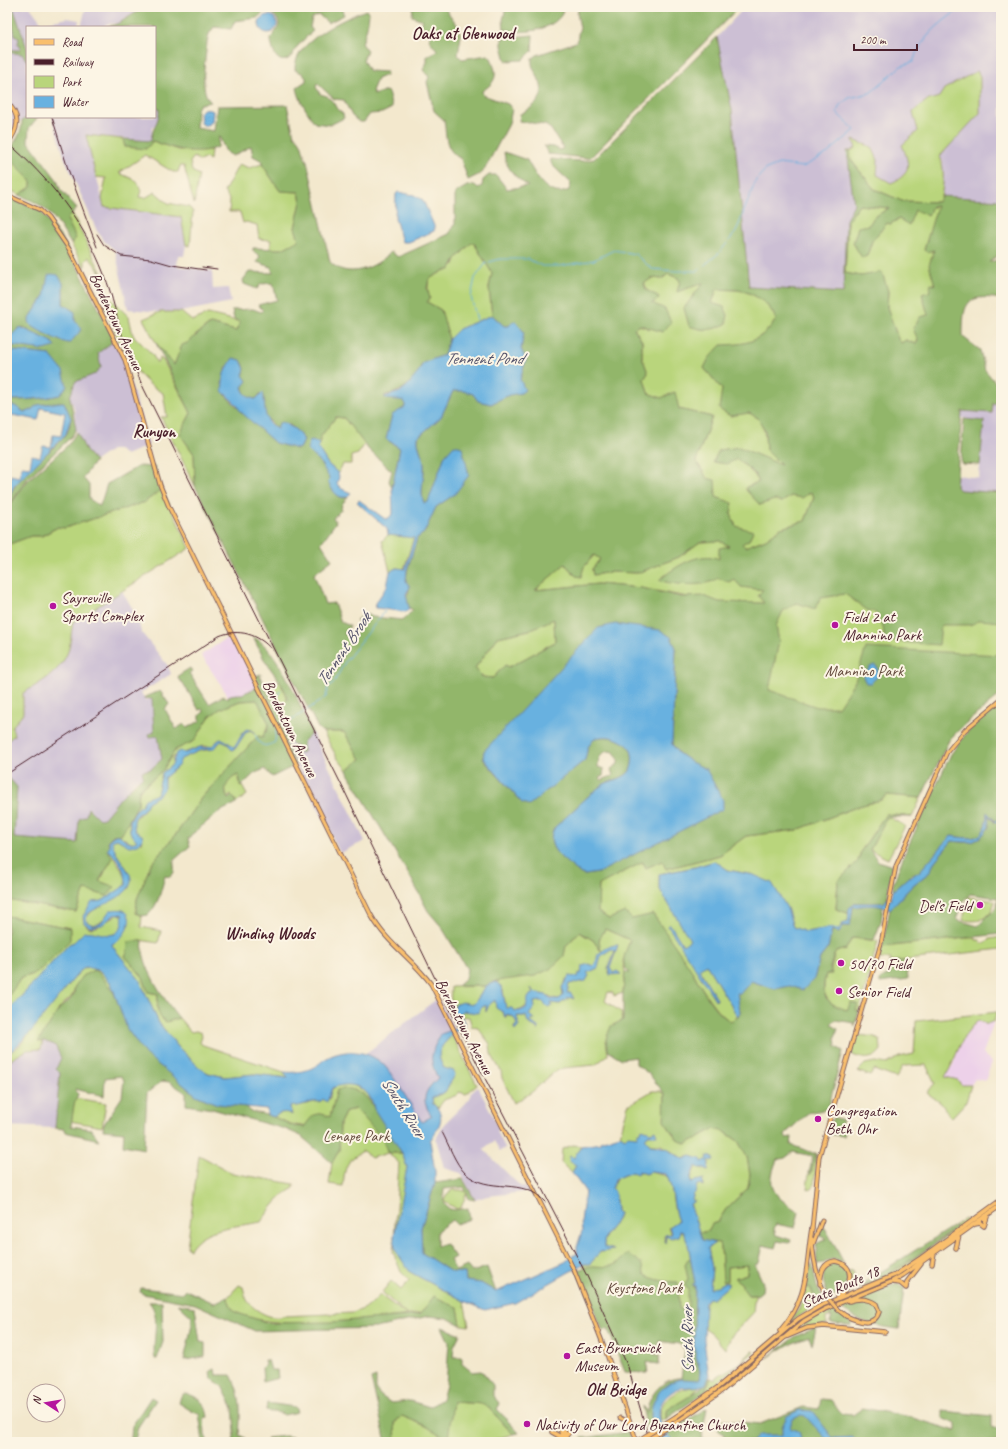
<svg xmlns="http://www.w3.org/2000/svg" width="1008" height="1449" viewBox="0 0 1008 1449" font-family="Caveat,sans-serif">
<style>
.built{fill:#edd1e9}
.industrial{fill:#ccbfd4}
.green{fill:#b9d57b;stroke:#827a53}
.forest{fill:#92b66b;stroke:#6e6a4b;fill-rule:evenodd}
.water{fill:#68b1e0;stroke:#596886}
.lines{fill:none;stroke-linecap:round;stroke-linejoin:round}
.stream{stroke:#68b1e0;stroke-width:1}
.major-casing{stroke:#856564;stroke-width:5}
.highway-casing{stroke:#856564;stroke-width:5.5}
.major{stroke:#f9bf6d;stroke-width:3}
.highway{stroke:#f9bf6d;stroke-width:3.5}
.rail{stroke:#4a1f2b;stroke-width:1}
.major-bridge-casing{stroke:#856564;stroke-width:5;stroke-linecap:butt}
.highway-bridge-casing{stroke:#856564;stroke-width:5.5;stroke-linecap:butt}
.major-bridge{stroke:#f9bf6d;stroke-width:3}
.highway-bridge{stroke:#f9bf6d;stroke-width:3.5}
.poi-dot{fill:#b5179e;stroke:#fcf5e5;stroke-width:1.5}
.labels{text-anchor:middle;stroke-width:4;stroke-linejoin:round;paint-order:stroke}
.street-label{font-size:16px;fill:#4a1f2b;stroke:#fcf5e5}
.poi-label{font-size:16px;fill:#4a1f2b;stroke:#fcf5e5;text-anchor:start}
.park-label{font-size:16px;fill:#664c3f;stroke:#fcf5e5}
.neighbourhood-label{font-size:17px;font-weight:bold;fill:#4a1f2b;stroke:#fcf5e5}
.water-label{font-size:17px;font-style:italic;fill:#54526a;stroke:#fcf5e5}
</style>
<rect width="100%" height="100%" fill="#fcf5e5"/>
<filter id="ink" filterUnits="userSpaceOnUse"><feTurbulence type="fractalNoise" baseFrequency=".025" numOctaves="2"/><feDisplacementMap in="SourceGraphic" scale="8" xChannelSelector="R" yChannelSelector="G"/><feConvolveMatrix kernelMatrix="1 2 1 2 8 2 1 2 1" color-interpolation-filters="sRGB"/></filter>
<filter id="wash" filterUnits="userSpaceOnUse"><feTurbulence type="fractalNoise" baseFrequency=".012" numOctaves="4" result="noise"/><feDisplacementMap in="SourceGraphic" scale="16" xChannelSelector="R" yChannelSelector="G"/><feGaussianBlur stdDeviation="0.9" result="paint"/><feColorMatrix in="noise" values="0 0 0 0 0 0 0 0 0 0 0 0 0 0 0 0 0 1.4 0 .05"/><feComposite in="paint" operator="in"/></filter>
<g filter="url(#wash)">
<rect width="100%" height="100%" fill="#f3e8cd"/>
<path class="built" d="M232,635L260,690L230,699L201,655Z
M978,1021L987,1024L994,1021L983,1054L992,1062L985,1081L975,1079L971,1085H961L944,1077L953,1065L960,1044L970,1027Z"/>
<path class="industrial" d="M7,7H30L42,23L68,18L79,20L78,27H27V117L17,124L14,135L7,132Z
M86,7H144L118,23L106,24L104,27H81Z
M745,7H1001V200L941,196L943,162L940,156L980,113L944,89L939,97L926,101L918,131L902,145L909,161L906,172L896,181L891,183L877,175L878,160L857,148L847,152L855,204L846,220L843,293L749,287L732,110L717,37Z
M155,106L159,109L160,118L152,129L151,141L86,135L104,206L182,217L186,245L184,256H178L177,266L212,271L213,289L228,288L231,302L181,312H160L128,309L115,250L105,242L97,231L65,159L52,117H155Z
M115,340L122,354L149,445L126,455L118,450H111L95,461L86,451L76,429L74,408L70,397L75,382L98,353Z
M993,403L1001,404V493L960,490L956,488V475L979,478L984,421L961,418L962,411L992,413Z
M122,591L137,616L141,632L168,666L171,674L141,693L146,700L152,699L154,732L149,734L158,736L162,759L151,770L135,782L104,818L99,819L89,808L86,816L79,819L77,843L13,838L17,787L9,778L7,768V742L14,735L12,727L23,713V693L50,676L68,653L73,622Z
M312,732L365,841L340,853L285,742L291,741L295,744L300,753L303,752V742Z
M438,998L454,1028L441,1034L432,1067L438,1078L429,1086L432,1116L422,1122L383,1065L365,1054Z
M43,1041L55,1045L61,1058L56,1069L60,1073L55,1128L7,1126V1062L27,1050L41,1049Z
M478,1087L499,1128L497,1131L505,1148L500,1151L494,1141L483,1149L520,1186L529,1189L532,1195L526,1192L487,1196L475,1200L461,1173L444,1168L436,1139L444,1124L468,1100L472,1092Z"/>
<path class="green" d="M977,71L980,76V113L940,156C945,168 944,191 939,202L902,201L874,189L851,160L850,151L856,148L853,140L872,147L878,160L877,175L891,183C913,174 909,162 902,145L918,131L913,112L926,101L939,97L944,89Z
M86,135L123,139L125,147L153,141L178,150H211L210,160L206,158L200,161L194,157L190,162L192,171L199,175L194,204L184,166H180L178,172H173L145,155L119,173L137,181L141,191L139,197L145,198L155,192L168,203L189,207L193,212L190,246L186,245L181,217L104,207L102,199L106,178L96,177Z
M7,155L31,181V187L19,195L7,188Z
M239,164L249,168L262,164L280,191L299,192L301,202L295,228L300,240L282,249H270L271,240L259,239L257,225L246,222L243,223L240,212H229L230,200L224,192Z
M859,205L889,208C864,223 869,229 867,256L872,241L887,223L890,224L916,210L938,206L924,250H935L936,285L928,315L916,344L906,340L901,343L898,339L887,307L888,291L861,276L845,273L848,221Z
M72,213L103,276L89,257L85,261V268L71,244L73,241L67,219Z
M471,243H474L492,273L489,288L492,315L459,329L449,339L441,310L427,302C429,294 427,287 429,279L454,265L456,259Z
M668,274L678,278L680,281L678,291L704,282L712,303L717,289C725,290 735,289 743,291C757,295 772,306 776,320C759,343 747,344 721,346L704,368L722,389L730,416C735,415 744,412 749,413C765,417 765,437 766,450L782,466L737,459L754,474L759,482L747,487L782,502L791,496L811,492L814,497L805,521L781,528L766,539L745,547L742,544L731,514L716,497L707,478L696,461L712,417L679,409L661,398L648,393L644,379L648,373L642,357V341L634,328L639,325L650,329L652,303L644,282L653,278L662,279Z
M110,298L129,317L133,335L152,354L157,363L160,358L163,360L191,413L180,434L194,454L195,486L161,417H167L163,393C131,377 119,338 104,307H106Z
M160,312H181L192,321L208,314L241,322L236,331L210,324C195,335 180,347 174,365L156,343L143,319Z
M336,417L344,418L365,444L358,454L351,456V464H343L338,473L328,464L318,448L321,436Z
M162,489L190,548L73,622C71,632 71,645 67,654C59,673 40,683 23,693V713L12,727L14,735L7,742V545L31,536H42L58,527L65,528L145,502Z
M388,535L414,537L404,569L397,568L390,571L382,541Z
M720,541L729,546L1001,586V694L966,723L949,740L929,779L832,784L688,597L641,588L598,584L535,590L565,564L576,576L594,555L600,559L592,569L593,575L612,572L638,573L679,557L700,542Z
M554,618L555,642L509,667L505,665L493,678L482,677L475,668L498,637L529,630Z
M279,682L287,695V700L282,705L272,702L266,689Z
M258,700L269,724L263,737L258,736L202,797L174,837L151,864L137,899L136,913L142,916L141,927L161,931L158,943L140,940L125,956L143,977L148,992L158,994L157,1009L166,1022L179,1018L191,1032L196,1031L201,1033L202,1036L200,1043L203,1045L284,1072L289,1078L254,1074L225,1077L208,1073L200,1068L179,1048L159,1023L139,979L113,947L112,944L122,936L128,927L122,910C104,909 103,932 87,922L86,918L92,911L129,888L127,869L113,849L111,841L117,839L128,845L143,842C121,813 142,821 148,802C157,797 164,790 164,778L176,768L180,759L201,750H209L217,746L221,741L228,744L232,750L235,749L246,732L250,730L256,734L252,730H245L234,747L228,742L218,740L213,747L203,746L173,757L172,765L162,773L157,794L136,810L130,820V831L137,841L131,843L122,837L113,835L108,846L126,877V886L102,901L95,903L83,919C90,942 111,913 122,914C123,919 123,922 121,927C114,942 97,931 84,932L74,942L69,944L7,1012V998L21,978L37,973L70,928L7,916V900L76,912C79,906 81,894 86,889C93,882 102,882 105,871C108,858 102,836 118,834L138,804L139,790L163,770L175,750L194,741L210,716L220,709L240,701Z
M323,732H344L361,759L347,770L338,759Z
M238,775L241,787L242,786L247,795L235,804L236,801L231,795L227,798L225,788L228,780Z
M887,795L921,798L912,817L886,814L861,851L858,861L838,881L836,909L850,914L848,922L839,929L829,928L806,932L793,927L787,908L754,875L728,870L715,861L695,867L659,874V888L691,940L683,946L670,925L669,926L716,1001L717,999L699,969L706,964L738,1017L731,1021C717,1015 700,986 693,972L625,913L609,919L597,912L599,884L643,862L646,868L662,860L666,869L720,855L746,836L797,830L859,806L881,800Z
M887,816L905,826L888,859L870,850Z
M968,897L995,901C990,919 981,923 963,920Z
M605,929L630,940L623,962L625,972L623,993L614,996L613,993L608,992L605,1001L621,1012L623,1020L606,1039L608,1055L595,1065L563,1068L553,1073L532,1092L514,1103L502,1078L501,1071L491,1054L490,1044L478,1028L472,1027L469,1017L460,1016L459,1013L463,1011L473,1012L486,1005V1012L489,1004L495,1000L496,1006L504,1013V1016L506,1018L507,1014L514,1017L517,1024L514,1027L515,1031L519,1026L517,1016H527L528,1023L537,1028L538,1031L537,1027L530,1021L533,1019L529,1015L534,1007L533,1002L542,1001L550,1007L551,1003L560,1004L570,997L574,999L567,993L569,984C576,981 586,984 589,975L587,973L598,968L601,956L611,949L615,951L608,968L610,975L615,973L621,974L617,972L613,974L610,968L618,945L600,953L595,965L578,977H570L566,979L565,984L562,987L563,996L559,999C553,999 551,996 546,995C539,993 535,995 531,988L534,994C527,1007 521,1015 506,1008L503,990L496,982L563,956L566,946L579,932L593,940L600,950L599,940Z
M1001,937V949L890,962L891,959H879L882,947L966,938H976V940H980L981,943H985L990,939Z
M852,938L878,941L855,1027L854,1026L858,1011C854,1010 850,1011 846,1010C825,1004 821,993 826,974H830L835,952L846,949Z
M86,967C110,969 116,995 123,1014L114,993L100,974L75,986C73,1001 66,999 59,1009C52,1020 46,1031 39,1042L43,1041L41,1049L27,1050L7,1062V1055L20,1045L79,972Z
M486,986L474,1004H456L454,1007C449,1001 451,994 451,987Z
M997,1012L994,1021L987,1024L978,1021C960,1034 957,1059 945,1077L958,1080L961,1085H971L966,1102L951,1118L941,1103L927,1093L935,1083L926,1065L903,1066L896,1078L874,1070L870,1076L858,1071L865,1064L875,1062L887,1064L899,1057L914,1054L916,1021Z
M452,1035L477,1085L466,1094L459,1092L457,1095L444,1100L438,1108L433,1104L432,1098L445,1092L454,1071L444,1068C434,1052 441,1047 452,1035Z
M859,1035L875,1037L880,1040L881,1050C874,1060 864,1060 853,1055C850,1049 854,1039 859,1035Z
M343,1083C358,1084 371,1094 374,1109L362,1093L337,1090L330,1117C303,1127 302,1130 274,1117C278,1112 286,1111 292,1114L290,1108L291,1106C298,1107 321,1100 330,1098C330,1088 334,1087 343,1083Z
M652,1091H660L665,1094C663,1117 665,1132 686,1144L714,1129L725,1132L738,1141L747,1157L750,1174L748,1188L726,1209L718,1222L712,1224L708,1231L699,1233L690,1203L693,1196L691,1195L696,1185L700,1184L703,1186L702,1182L704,1180L692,1182L691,1178L696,1166L708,1171L709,1163L708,1161L712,1159L709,1158L705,1162H701L689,1156L684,1159L661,1145H650L645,1139L648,1135L656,1133L653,1131L651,1132L645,1130L637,1136H628L625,1138L620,1135L628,1105Z
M74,1098L106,1103L102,1127L70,1121Z
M357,1109L382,1138L388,1153H402L407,1167L403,1194L410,1272L464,1301L469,1326L461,1325L458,1308C411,1315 270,1337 233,1310L227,1298L239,1285L243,1287C244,1291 245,1296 247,1300C253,1310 272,1321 283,1316L353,1313L368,1307L380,1295L407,1315L382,1292L391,1281L401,1290L409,1280L401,1272L393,1252L399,1163L388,1153L371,1158L363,1151C346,1161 345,1166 343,1186L329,1184L332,1163L339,1150L340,1123L346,1111Z
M573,1145L581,1146L574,1158L571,1157L576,1165L572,1173L561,1163L562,1149Z
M815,1152L817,1154L814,1185L810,1190L807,1189L809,1173L811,1174Z
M199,1155L232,1173L294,1184V1188C279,1196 271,1208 261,1222C237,1227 203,1226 190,1249L187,1247Z
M638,1171L646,1174L650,1172L667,1176C674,1191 672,1207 678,1221L668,1228L672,1235L664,1236L665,1243L666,1236L672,1238L679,1236V1231H683L688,1244L695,1283L693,1286H695L694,1332L680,1344L659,1341L655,1355H659V1364L646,1362L648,1373L629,1372L593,1292L583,1264H590L600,1252L612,1250V1249H608L604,1247C603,1230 616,1228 619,1214L617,1211L615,1192L612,1190C617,1171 622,1176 638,1171Z
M452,1190H461L467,1192L461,1208L457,1209L443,1201L447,1194Z
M964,1219L967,1221L966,1223L905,1267L877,1282L842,1295L850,1285L849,1271L851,1270L862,1286C895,1272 928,1252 956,1228L955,1225Z
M714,1242L719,1243L721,1247L722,1266L727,1281V1267L748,1265L747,1274L735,1278L742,1284L748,1295H757L754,1302L753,1313L732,1335L725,1349L712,1334L705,1329C703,1320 702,1306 709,1298L713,1299L728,1286V1283H724L710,1290L712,1268L708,1248L715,1243Z
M805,1287L810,1288L816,1301L821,1302L790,1322L799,1309Z
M827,1313L831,1317H826V1324L795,1331L819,1315Z
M752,1351L754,1352L707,1391L706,1388L711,1378L715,1380L716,1377L739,1364Z
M697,1386L699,1387L689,1397L666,1411V1419L661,1421C656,1399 678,1389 697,1386Z
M453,1402L485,1404L513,1434L486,1442H396C396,1431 391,1423 402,1416L424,1425Z"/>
<path class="forest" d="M11,7H13L27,48V61L22,54L8,52L9,50H21L18,44L19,38L15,35L12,21L9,19L11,14L9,9Z
M145,7H341L344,15L328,23L319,15L312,18L310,27L313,31C307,36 302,41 297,47C294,51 292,57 288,59C276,66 271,47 271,39L278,28L279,23C277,16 272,13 265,11L257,18L235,21L231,29L214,27L209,34L207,42C206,57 198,92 211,102L200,104L197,109L196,128L214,131L217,106L287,105L294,135C305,143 301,151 307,161L330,262C347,280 376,268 391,252L398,257L449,234L455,224V193L467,186L475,185L478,188L482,186L483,180L489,175H496L507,189L528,186C516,178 505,168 504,152L527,160C536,176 548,200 569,190L571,183L552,165L550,159L582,161L594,159L717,37L732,110L749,287L843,293L846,220L854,204L847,151H850L851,160L874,189L902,201L938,202L941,196L1001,200V253L989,262L998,260L999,273L1001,274V299C964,293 963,305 963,337L980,350L985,370L1001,389V404L993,403L992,413L962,411L956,487L960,490L1001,493V622L981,620L970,625H941L939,645L885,641L883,627L875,612L867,610L845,594L821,598L815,609L797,603L783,611L776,626L779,641L769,690L817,707H838L855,681L866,648L1001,655V694L966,723L949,740L921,798L887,795L881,800L859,806L797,830L746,836L720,855L666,869L662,861L646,868L643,862L599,885L598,912L609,919L625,912L632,919L653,914C666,933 679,951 692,971C701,986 714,1014 731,1021L738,1017L740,1012L737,992L740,993L751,981L775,989L814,979L820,958L828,948L832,930L839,933L843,926H850L853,907L868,905L883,906L881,922L874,940L852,938L846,949L835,952L830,968L832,974H826C820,997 826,1003 847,1010L851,1002L858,1004L856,1010L859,1011L855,1023L835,1020L831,1024L838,1029L835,1037L836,1047L843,1051L828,1109L808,1113L785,1134L786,1138L792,1137L791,1145L816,1154L811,1174L809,1173L813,1156L793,1152L785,1158L777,1160C764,1189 776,1197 799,1212L795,1228L776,1224L774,1229L776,1235L791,1240L790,1243L777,1241L775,1248L763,1245L759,1263L755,1265L763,1283L762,1291L757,1295H748L742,1287V1284L734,1278L747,1274L748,1265L727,1267V1281H723L721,1247L719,1243L703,1241L699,1233L708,1231L712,1224L718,1222L726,1209L748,1188L750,1174L747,1157L738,1141L725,1132L714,1129L686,1144L678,1140L664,1121L665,1094L649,1074L636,1064V1057L622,1059L608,1051L606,1039L611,1026L623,1020V991L625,972L630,973C618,964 626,952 630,940L605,929L599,940L601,951L593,940L579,932L566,946L564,956L550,969L535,976L496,981L486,986H457L465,979L467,969L441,926L428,911L412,880L349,775L347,770L361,759L344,732H323L318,728L195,486L194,454L180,434L191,413L156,343L174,365L182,345L187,343L210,324L236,331L240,322L234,319L232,310L253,309L261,312L263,310L258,305L277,300L273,283L261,284L257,289L244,284L243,280L249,272L273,273L271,267L257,262L260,256L253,251V248L282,249L299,240L295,228L301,202L299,192L280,191L262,164V161L253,156L251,146L233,156L226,152L219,136L218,147C197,156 173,149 153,141L146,149L125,147L123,139L151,141C152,127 160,122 159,109L155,106V27H107L119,23ZM859,205L889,208L874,217L869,225L858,227L853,243L862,258L867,256L872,241L887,223L890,224L899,219L909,225L915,210L928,216L932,206H937L924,250L927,252L934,250L929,265L935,285L931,284L929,292L922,294L928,315L920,317L913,328L918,341L916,344L906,340L901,343L898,339L887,307L888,291L882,272L861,276L845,273L848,221ZM471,243H474L492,273L489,288L492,315L504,326H509L511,323L523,337L521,349L526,360L520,379L521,393L509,394L491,404L478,401L473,394L464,391H453L441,417L418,437C417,448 423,454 424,465C425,477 419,492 424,503H428L445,455L455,494L436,507L424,533L417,538L407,571L406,581L409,590L406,598L409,608L413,610L403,620L373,617L365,614L356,620L361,626L355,635L344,634L350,626L341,622L334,603L325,604L314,574L332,560L321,543L336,522L333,518L341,510L342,504L348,497C338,501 331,489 328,481L330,479C327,471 319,461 313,455L315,442L319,443L321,436L336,417L344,418L369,450L392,471L389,481L392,488L400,448L390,442L405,407V402L400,399H388L385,395C399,393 409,386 417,375C420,371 419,367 423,363L444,355L449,339L441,310L427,302L430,298L427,288L429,279L445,270H450L456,259ZM668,274L678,278L680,281L677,292L703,283L684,308L689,326C704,331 711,331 726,324L728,315L724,307L712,303L717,289C725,290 736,289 743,291C757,295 772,306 776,320C759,343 747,344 721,345L709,358L704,368L722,389L719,409L730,416L749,413L758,418L765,431L766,450L781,465L739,447L719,450L713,462L727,464L737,459L754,473L759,482L746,487V490L760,505L774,500L782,502L791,496L802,498L811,492L814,497L805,521L781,528L766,539L745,547L742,544L749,540L753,531L736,526L731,514L733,503L716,497L715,480L707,478L696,461L712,417L679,409L675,392L661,398L648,393L644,379L648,373L642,357V341L634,328L640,325L663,332L671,322L665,309L652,303L659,299L658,296L646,290L644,283L653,278L662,279ZM243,363L245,369L243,376L247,381L243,384C241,392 248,399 256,399L261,393L265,402L264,406L266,417L277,429L287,423L295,429L304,439L301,447L297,449L275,443L226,396L222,384L226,367ZM720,541L729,546L719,548V559C699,550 674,568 659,580C672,585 707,588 718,578L729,582L734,579L741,587L763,590L758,595L764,603L719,602L704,596L682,597L641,588L598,584L535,590L565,564L576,576L581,577L584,567L594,555L600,559L592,569L593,575L612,572L638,573L679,557L700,542ZM554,619L555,642L509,667L505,665L493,678L482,677L475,668L498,637L529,630ZM676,648L672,744L678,753L691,762L649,845L598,873L585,875L581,874C566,861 542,848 555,827C568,816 591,792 604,784C612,780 623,779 629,772C634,765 634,749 626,744C615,737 608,735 594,738L588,747L585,760L522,803L483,759L484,751ZM608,751L614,752L618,758V764L611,769L613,776L601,780L599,778L603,776L604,769L598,767C598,759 600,753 608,751Z
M413,7H444L458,26L461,36L458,55L462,59L488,55C493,59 492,62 494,67C498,78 492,85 482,91L483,95L508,104L512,109L509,124L487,165L482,173L468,180L461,159C444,149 447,138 444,120L434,111L427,82L429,77L423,70L427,62V56L433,54L437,50L429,40L431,32L427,28H419L423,20L412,16Z
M506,7H561L563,12C554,31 521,35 504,29L503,20Z
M579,7H739L591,157L586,158L548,154L544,146L554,147L560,150L563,148L551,129L545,125L519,121L520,114C535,107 547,97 539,80C536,72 531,68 532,59L537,55L576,42C579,37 577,33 580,28L577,13Z
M366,10L369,13C368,24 366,33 362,43L367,51L363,60L369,71L387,72L386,75L377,79L372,91L374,95L385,91L388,92L392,108L382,113L370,114L364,122H359L352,116L344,100L334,99L317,83L316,87L320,94L327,96L333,102L337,109L343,114L344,118L330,125L315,123C308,114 298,98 297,87L306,81V78L302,73L295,70C293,42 345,18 366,10Z
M533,35L532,51L523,60L506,61L502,46V38Z
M27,117H38L29,128L28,141L57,180L60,189L77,208L67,219L76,238L71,244C54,217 50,207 19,195L31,187V181L7,155V152C15,142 22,134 22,121Z
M10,197L40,210L64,241L115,340L98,353L101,367L95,374L75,382L70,397L76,429L72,436L27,479L7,509C7,480 48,456 65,436C69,431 70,424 71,418L62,402L38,405L30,411L24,412L15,406L7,404V400C25,400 42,399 60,395L50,355L7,350V345L39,349L27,329L23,327L11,336H7V294L10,297L12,292L10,287L11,281L7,275V202ZM47,283H63V304L74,312L75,321L61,341L36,328L29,319L44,297Z
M964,419L984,421L980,465L962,464L961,462Z
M77,432L86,451L95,461L83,478L89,485V499L100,506L107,484L139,466L155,467L162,489L145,502L65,528L58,527L41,536H31L7,545L8,508L28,480L68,445Z
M253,637C279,649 300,706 312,732L303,742V752L300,753L295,745L293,746L291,741L285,742L296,765L272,777L265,769L255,773L240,787V780L238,775C228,779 222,789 228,799L232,796L236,801L235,804L219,812L191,835L188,839L190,846L174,860C173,867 177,872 170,877L165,876C161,890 159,904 148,915L142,916L136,913L137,899L151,864L174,837L202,797L258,736L263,737L264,733L267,731L269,724L257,700L240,701L220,709L210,716L194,741L175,750L163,770L139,790L138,804L122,834L113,835L108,840L109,848L107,850L113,858L99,881L115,887L107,896L85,890L76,912L7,900V780L9,778L17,787L14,838L77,843L79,819L86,816L88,808L99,819L104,818L122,796L143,776L142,771L151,769L162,759L158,736L150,737L149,734L154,732L152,699L143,698L160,691L169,704L165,709L176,729L184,724L187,728L200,721V715L204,712L202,709L199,710L183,683L178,679L179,675L190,668L192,671L189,673L209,704L223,696L229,699L228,696C232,694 238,694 242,694L258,687L253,677L261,674L260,677L272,702L282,705L287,700C286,686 273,674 267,663H266Z
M1001,704V817L996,821L987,813C986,840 976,840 951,836L919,872L912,874L893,891V884L904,855L951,754L971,727Z
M886,814L912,817H887L870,850L878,861L892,866L887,899L884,903H856L850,908V914L836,909L838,881L858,861L861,851Z
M988,815L995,823L1001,819V934L882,947L890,909L913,885L930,872L935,861L952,841C972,843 977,844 989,827ZM970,894L998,898L997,907L978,926L957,920L963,901Z
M7,916L70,928V940L37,973L21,978L7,998Z
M140,940L143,941C139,963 165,1001 179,1018L166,1022C156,1017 157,1004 158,994L148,992L143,977L125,956L127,952L128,942Z
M897,961H906L908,979L880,983V980L890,974L892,968L889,963Z
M94,970L100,974L114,993L123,1016L178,1079L196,1095L217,1104L246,1106L250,1111L274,1117L294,1126L304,1127C313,1115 315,1110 330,1117L337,1090C346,1088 353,1088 361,1093C371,1098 395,1141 402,1153H388L382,1138L356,1109L346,1111L340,1123L339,1150L332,1163L301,1136L285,1129L212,1109L186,1105V1093L169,1082L162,1081L147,1093L144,1149L123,1145L124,1132L103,1130L104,1124L122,1097L124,1080L121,1076L105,1078L104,1096L75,1089L78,1094L74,1105L71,1126L91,1129L99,1140L65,1132L64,1129L55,1128L60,1073L56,1069L61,1058L55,1045L44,1041L38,1042L60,1008L69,1001L74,994L75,986L84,975Z
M833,1117L843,1120L840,1127L845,1129L844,1136L828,1134Z
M463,1179L475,1200L469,1199L464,1187L444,1189C442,1210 449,1212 468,1208L470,1219L456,1224L452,1220L437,1231V1246L446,1244L455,1257L450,1260L456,1271L467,1266L472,1272L487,1267L496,1292L481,1283L466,1281L465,1273L451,1272L422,1253L421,1228L435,1183Z
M955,1225L956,1228L902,1266L862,1287V1284Z
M821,1227L825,1228L844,1263L832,1259L824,1263L817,1264L816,1244L826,1239L818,1235Z
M627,1254C637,1259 643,1262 644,1274C653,1280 667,1282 678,1282L679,1308L682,1310L688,1307V1290L684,1284L688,1279L685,1265L689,1258L691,1260L695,1283L692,1285L695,1289L694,1348L700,1371L699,1380C677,1381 657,1385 653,1408C651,1415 650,1420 652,1427L647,1430L642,1406L647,1412C648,1395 664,1377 681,1378L685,1350L680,1344L659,1341L655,1355H659V1364L646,1362L648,1373L625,1372L608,1329L603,1331L577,1270C582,1269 588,1266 593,1266C611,1267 614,1268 627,1254Z
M812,1264L817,1287L825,1300L821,1302L816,1301L811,1289L805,1287L809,1267Z
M829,1264H841L845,1268L848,1281L837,1295L830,1298C824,1288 819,1274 829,1264Z
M898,1284L904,1288L899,1329C879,1327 854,1321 839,1307L890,1286Z
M141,1288L184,1293L186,1290L214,1303L227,1297L233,1310L237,1313L269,1323L330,1322L408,1316L420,1314L434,1296L458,1308L461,1325L447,1318L429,1316L376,1328L255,1331L195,1304L143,1294L140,1292Z
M149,1302H162L163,1342L157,1359H155C151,1341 162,1316 149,1302Z
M178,1304L195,1307L200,1342L205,1343V1357L184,1360L192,1325V1317Z
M833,1310L853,1324L851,1326L830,1323L832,1317L827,1313Z
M442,1327L460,1334L454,1346L453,1357H462V1364L472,1372L481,1371L493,1385V1396L500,1404L497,1409L519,1433L513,1434L485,1404L453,1402L448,1439L424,1425L402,1416L395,1422L396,1442H386L371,1379L376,1377V1390L381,1396L391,1403L410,1401L430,1407L442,1399L446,1385L449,1342Z
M816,1328L812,1345L809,1337L788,1345L767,1358L796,1336Z
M264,1360H268L271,1370H277L278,1378L263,1382L262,1368L265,1365Z
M215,1369L216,1375H231C242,1396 241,1412 239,1435L245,1438L243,1442L233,1440L235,1432L233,1408L222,1386L211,1378L210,1371Z
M708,1378H711L706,1388L707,1391L666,1419V1411C678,1402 703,1391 708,1378Z
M185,1393C199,1397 206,1403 208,1417L204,1418L205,1435L208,1442H203L199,1414L193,1412L179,1403L181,1396Z
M151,1397L156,1400L138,1427L135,1440L131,1438L132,1426Z
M821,1399L831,1400L841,1414L853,1415L863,1408L906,1416L956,1431V1424L943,1418V1411L992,1416V1427L1001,1430V1436L999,1435L1001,1442H722L724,1434L718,1430L721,1420L760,1424L803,1407L819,1409Z
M267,1403L295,1407L297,1412L284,1415C279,1411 272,1413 266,1411Z
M707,1408L701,1439L716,1442H653Z
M629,1432L632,1441L630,1442H581L582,1438Z
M285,1436L293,1437L302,1442H267L266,1438Z"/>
<path class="water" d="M259 24a9 9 0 1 1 18 0a9 9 0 1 1-18 0Z
M205,108L213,111L212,122L205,126L201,123L200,112Z
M398,192L414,195L423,200L435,228L434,231L409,242H402L395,218L396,194Z
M52,274L58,275L63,283V304L75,312V321L82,329L70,343C64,344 36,330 31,325C29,323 29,321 29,319L44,297L48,275Z
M492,315L504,326H509L513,321L516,322L524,332L521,349L526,360L520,379L525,390L521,393L509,395L491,404L478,401L473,394L463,391H453L441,417L418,437C417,448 423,454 424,465C425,477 419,492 424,503L428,502L445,455L454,445L462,447L469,475L455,494L436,507L424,533L417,538L407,570L406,581L410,587L406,594L409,608L406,612L376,608L375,604L387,586L390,571L397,568L405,569L414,538L388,535L387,529L357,502L359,500L385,519L389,518L393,513L392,488L400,448L386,439L392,415L405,407V402C399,398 390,402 384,397L400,392L408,385L417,374L423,363L444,355L449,339L459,329Z
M20,327L51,341L55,346V347L44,350L7,345V336H11Z
M7,350L50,355L63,371L67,386L60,395C42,399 25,400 7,400Z
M233,358L241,360L245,369L243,375L247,381L242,387C244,394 249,399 256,399L263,392C266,406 262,421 277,429L279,423L282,422L295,429L304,440L301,447L297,449L275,443L240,411L237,405L222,391L224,373Z
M62,402H64L71,418L66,434L14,486L7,501V486L9,487L11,475L19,477L22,466L30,467L32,455L40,457L43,446L51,447L53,435L61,436L65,413L41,408L38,420L7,414V404L15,406L24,412L30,411L37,405Z
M312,440L319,443L318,448L328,464L338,473L339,477L337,484L342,489L351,493C342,504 332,492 328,481L330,479L320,462L308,451L309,441Z
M615,624L660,630L671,637L676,648L672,744L678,753L691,762L706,769L723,800V809L598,873L585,875L581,874C566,861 542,848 555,827C568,816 591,792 604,784C612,780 623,779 629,772C634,765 634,749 626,744C615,737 608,735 595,738L588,747L585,760L529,805L522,803L483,758L484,751L598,628Z
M874,665L878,668V676L871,683H866L863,677L870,667Z
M247,729L252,730L256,733L250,730L246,732L235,749L232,750L228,744L221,741L213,749L201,750L181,759L178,766L164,778V789L158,796L148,802C144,815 130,812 135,831L142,835L143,838L138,845L129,846L117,839L112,841C114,853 122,861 128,871C143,893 101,904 89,913L86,918L87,922L93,925L101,923L110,910C114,910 121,908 125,911C137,920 122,940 112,944L113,947L139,979L159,1023L179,1048L200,1068L208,1073L225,1077L254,1074L288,1078L284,1072C294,1073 305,1072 314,1067C319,1065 322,1060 327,1058C345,1048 369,1050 384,1065C396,1079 411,1106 422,1122L432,1116C420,1100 424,1091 438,1078C428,1060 431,1051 441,1034L460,1027L453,1012L456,1004L462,1002L474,1004L486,986L496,982L502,987L506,1008H512L514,1011H520L526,1008L528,998L531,994H534L531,988L536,993L546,995L552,999H559L563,996L562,987L569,976L578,977L579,973L581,974L582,966L589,964L593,966C598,962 596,959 598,954C603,951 610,944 618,945L610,968L613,973L617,971L621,974L610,975L608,968L615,951L611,949L601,956L598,968L587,973L589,975L586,981L569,984L567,993H571L574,999L570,997L560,1004L551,1003L552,1006L548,1007L542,1001L534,1002L535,1007L529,1015L535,1019H532L530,1021L539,1028L538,1031L537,1028L528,1023L526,1016H517L519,1026L515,1031L514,1028L517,1024L514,1017L507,1014L505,1016L507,1019L504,1016V1013L496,1008L495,1000L489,1005L486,1012V1005L481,1008L478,1013L463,1011L459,1013L464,1022L465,1030L462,1029L452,1033V1035C441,1047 434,1052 444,1068L454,1071L455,1075L445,1092L432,1098L433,1104C448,1116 438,1128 430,1141L435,1171V1183L421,1228L422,1253L451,1272L465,1273L466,1281L481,1283L496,1292L565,1262L572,1256L577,1254V1247L582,1231L581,1222L585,1191L572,1173L576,1165L569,1161L570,1156L574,1158L581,1146L601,1143L600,1141L620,1135L625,1138L628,1135L637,1136L638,1132H641L642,1129L651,1132L655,1130L657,1135H648L645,1139L650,1145C658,1146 662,1147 669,1149L671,1152L684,1159L691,1156L701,1159L702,1162L708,1159L707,1156L712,1157L714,1160L708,1161L709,1163L708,1171L705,1170V1168H699L696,1166C692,1171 690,1176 691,1182L704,1179L702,1182L703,1186L700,1184L697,1185L695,1193L692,1195L693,1196L692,1201H695L690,1204L702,1240L715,1243L708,1248L712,1268L710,1289L724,1283H728V1286L713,1299L709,1298L705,1302L704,1340L709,1376L706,1384C697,1389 684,1385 675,1390C651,1404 657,1427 675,1442H659C644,1421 650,1388 677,1380C683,1378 692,1380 699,1380L700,1371L694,1348L695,1286L692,1285L695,1283L688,1244L683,1231L680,1230L679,1236L672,1238L666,1236L665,1244V1235L672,1234L669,1227L678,1221C672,1208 674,1183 665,1174L651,1172L646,1174L639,1171L637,1174L632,1172L615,1179L612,1189L615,1192L617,1211L619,1213C616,1229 603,1229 604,1247L614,1250L600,1252L590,1264H583L578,1267L579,1270L576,1269L571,1271L515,1303L485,1310L464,1301L410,1272L395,1250L394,1237L407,1167L402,1153L374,1109C370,1087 352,1080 332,1088L327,1102L323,1099L320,1102C309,1100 301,1108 291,1106L290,1108L292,1115C287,1111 279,1112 274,1117L267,1115V1109L217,1104L196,1095L145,1054L127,1029L111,983L100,971L86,967L79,972L30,1033L7,1055V1012L69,944L74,942L84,932C97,929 113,943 121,927C123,922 123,919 122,914L114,915L102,925L90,927L84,923L83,916L92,902L102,901L126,885C127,874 118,855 107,850L109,848V840C120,828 121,840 131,843L137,841L130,832V820L136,810L141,806L145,799L157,794L162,773L172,765L176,753L180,751L185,753L200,747L208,748L209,746L211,747L220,739L225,740L234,747L245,730Z
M987,812L995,821L1001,817V819L996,823L988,815L989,827C977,844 972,843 952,841L935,861L930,872L913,885L890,909C878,904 866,905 853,907L850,926H843L839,933L832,930L828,948L820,958L814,979L803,990L790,986L775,989L751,981L740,994L737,992L740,1012L738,1017L706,964L699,969L717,999L716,1001L668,926L670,924L683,945L690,940L659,888V874L695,867L715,861L728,870L754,875L772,883L787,908L793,927L806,932L829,928L839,929L842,924L848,922L849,908L856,903H884L887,899L891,900L893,891L906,879L919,872L951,836C976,840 986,840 987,812Z
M799,1410L812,1411L833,1438L852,1437L858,1442H829L805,1416L801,1415L792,1420L790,1428L799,1431L802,1442H752L759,1435H782V1427L787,1416Z"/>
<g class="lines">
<path class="stream" d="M477,320L471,297L475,278L486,263L500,259H528L542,266H560L594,260L614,250L635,254L652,269L676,271H697L719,253L736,232L756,180L766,169L779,164L803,167L828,153L855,130C850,124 840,118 837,112L840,105L849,98L870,93L901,66L913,62C921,38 937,25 957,11L958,7
M271,694L275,699
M274,701L281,690
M255,733C258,745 264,749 275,742L276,731L326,697L328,687L333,684L345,662L385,611"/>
</g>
</g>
<g filter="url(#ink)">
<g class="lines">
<defs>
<path id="major" d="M7,103C22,115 18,131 7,144
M7,195L40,210L48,218L69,249L125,360L160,485L169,507L371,915C386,943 413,959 431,984L574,1270L605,1349L637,1442
M812,1229L819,1157L881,943L896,866L947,752L965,730L1001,700
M812,1239C813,1258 817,1279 827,1297
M813,1244L822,1220
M838,1310L846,1316
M620,1418L629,1422"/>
<path id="highway" d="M975,1224L980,1223L984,1226L988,1214
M956,1248L959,1235
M932,1264L934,1253
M892,1282L900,1283L906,1288
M820,1284C821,1273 822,1263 835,1261C857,1265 851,1287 838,1297
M906,1288L907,1282L921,1264
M846,1316C857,1321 874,1328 879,1312L876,1304C867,1298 859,1298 849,1301
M780,1331C810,1297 805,1269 812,1228
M781,1339L807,1328L823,1326L885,1332
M677,1416L717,1388L798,1319L820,1306L895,1275L921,1258L1001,1200
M680,1420L724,1389L804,1321L825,1309L891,1282L903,1275L1001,1205
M564,1430L567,1442
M561,1431L563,1442
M552,1432L561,1437
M565,1437L572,1429"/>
</defs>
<use href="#major" class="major-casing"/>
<use href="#highway" class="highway-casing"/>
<use href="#major" class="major"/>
<use href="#highway" class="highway"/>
<path class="rail" d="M52,117L68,169L97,247
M7,142C49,178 84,222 104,274C113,296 117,321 125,344C131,359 137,374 144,389L345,792L460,1030L587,1276L628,1367L650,1442
M97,234L104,245L121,256L151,259L172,265L206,270
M202,267L217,269
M7,774L219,636C238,628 259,634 272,650
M442,1132C449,1145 455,1163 465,1173C488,1195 524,1176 545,1202"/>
<defs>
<path id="major-bridge" d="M827,1297L838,1310"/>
<path id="highway-bridge" d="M636,1442L677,1416
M644,1442L680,1420"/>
</defs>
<use href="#major-bridge" class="major-bridge-casing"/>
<use href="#highway-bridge" class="highway-bridge-casing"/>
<use href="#major-bridge" class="major-bridge"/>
<use href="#highway-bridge" class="highway-bridge"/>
</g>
</g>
<g class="poi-dot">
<circle cx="53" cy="606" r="4"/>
<circle cx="835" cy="625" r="4"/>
<circle cx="980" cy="905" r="4"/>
<circle cx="841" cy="963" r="4"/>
<circle cx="839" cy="991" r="4"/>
<circle cx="818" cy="1119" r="4"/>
<circle cx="567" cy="1356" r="4"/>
<circle cx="527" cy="1424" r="4"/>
</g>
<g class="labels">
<g class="street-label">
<text transform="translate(117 321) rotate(65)" y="6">Bordentown Avenue</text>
<text transform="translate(291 728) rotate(64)" y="6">Bordentown Avenue</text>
<text transform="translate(465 1026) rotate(62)" y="6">Bordentown Avenue</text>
<text transform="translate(840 1286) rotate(-24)" y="6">State Route 18</text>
</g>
<g class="poi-label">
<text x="61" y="603">Sayreville<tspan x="61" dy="18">Sports Complex</tspan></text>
<text x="843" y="622">Field 2 at<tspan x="843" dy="18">Mannino Park</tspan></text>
<text x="972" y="911" text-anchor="end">Del's Field</text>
<text x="849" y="969">50/70 Field</text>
<text x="847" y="997">Senior Field</text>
<text x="826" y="1116">Congregation<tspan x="826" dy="18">Beth Ohr</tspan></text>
<text x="575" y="1353">East Brunswick<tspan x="575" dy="18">Museum</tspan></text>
<text x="535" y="1430">Nativity of Our Lord Byzantine Church</text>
</g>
<g class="park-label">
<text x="864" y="676">Mannino Park</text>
<text x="356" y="1141">Lenape Park</text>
<text x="644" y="1293">Keystone Park</text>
</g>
<g class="neighbourhood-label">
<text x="463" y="39">Oaks at Glenwood</text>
<text x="154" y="437">Runyon</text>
<text x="270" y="939">Winding Woods</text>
<text x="616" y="1395">Old Bridge</text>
</g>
<g class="water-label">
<text x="484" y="364">Tennent Pond</text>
<text transform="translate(343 649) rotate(-56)" y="6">Tennent Brook</text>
<text transform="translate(404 1107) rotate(58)" y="6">South River</text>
<text transform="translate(687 1340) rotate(-91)" y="6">South River</text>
</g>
</g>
<rect width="1008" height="1449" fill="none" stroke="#fcf5e5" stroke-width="24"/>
<rect x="26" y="26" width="130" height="92" fill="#fcf5e5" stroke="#b59f9b"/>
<rect x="34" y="39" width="20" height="6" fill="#f9bf6d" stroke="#b59f9b"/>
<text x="62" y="46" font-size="12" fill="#4a1f2b">Road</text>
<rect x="34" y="59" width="20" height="6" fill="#4a1f2b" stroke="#b59f9b"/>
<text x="62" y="66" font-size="12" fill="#4a1f2b">Railway</text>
<rect x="34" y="76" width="20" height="12" fill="#b9d57b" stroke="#b59f9b"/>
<text x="62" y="86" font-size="12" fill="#4a1f2b">Park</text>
<rect x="34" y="96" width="20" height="12" fill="#68b1e0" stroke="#b59f9b"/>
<text x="62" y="106" font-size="12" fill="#4a1f2b">Water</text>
<g transform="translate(46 1403) rotate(282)"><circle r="19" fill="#fcf5e5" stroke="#b59f9b"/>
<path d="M0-3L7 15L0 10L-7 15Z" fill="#b5179e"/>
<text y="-6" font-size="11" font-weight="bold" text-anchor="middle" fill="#4a1f2b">N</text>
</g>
<path d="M854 44v6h63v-6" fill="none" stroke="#4a1f2b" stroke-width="2"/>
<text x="860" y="44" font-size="12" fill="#4a1f2b" stroke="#fcf5e5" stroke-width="3" paint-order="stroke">200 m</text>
</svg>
